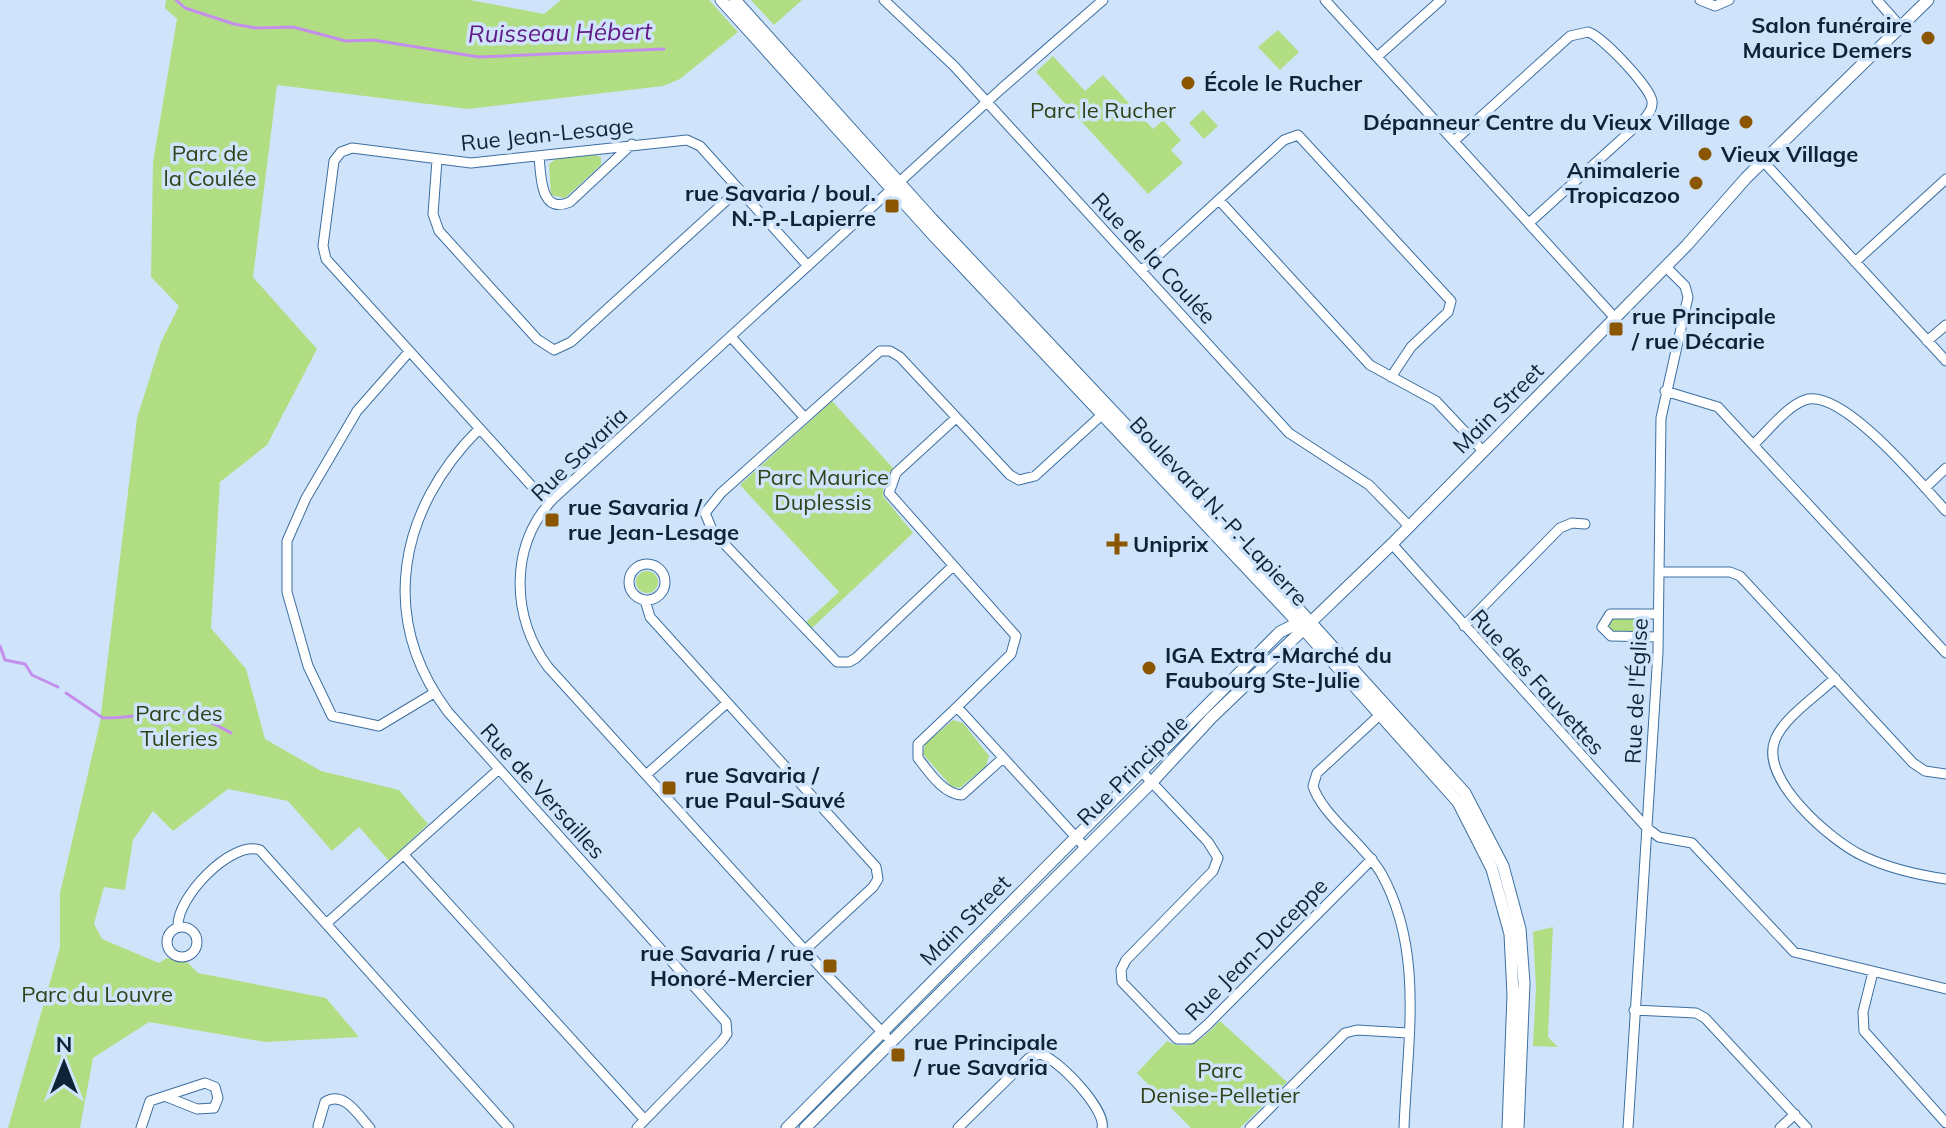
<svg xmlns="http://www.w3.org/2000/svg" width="1946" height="1128" viewBox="0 0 1946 1128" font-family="Mulish,sans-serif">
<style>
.green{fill:#b2de83}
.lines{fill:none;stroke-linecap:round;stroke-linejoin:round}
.stream{stroke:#c48fec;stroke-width:3}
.minor-casing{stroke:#3d6fa0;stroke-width:11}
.tertiary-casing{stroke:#3d6fa0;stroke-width:13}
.minor{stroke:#fff;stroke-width:9}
.tertiary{stroke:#fff;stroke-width:11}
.poi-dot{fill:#8a5601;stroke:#cfe4fa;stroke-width:3}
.labels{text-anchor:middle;stroke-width:7;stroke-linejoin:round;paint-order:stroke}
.poi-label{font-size:22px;font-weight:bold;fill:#0e2337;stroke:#cfe4fa;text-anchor:start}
.park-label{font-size:22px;fill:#2f4219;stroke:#cfe4fa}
.street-label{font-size:22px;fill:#0e2337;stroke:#cfe4fa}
.water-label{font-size:24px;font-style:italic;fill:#611b88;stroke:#cfe4fa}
</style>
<rect width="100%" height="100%" fill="#cfe4fa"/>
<path class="green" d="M166,0H470L544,14L561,0H709L738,32L680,79L663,86L468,109L277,85L253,277L317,349L267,445L220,482L211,628L246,669L265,739L321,771L399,790L428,824L389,861L359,827L332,851L288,801L228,789L173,831L153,811L133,840L125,890L104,887L94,924L102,939L159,963L167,958L188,963L198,973L326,998L359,1037L265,1042L149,1022L93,1058L80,1128H8L60,947V893L100,722L137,418L161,342L179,306L151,277L153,162L177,19L165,8Z
M751,0H802L774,25Z
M1278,30L1299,52L1280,70L1258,47Z
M1053,56L1085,91L1103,75L1153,129L1163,120L1181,140L1171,150L1183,163L1148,194L1036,72Z
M1203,110L1218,126L1204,139L1189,123Z
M594,155L601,157V165L565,198L551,195L549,164L556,159Z
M832,401L893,468L884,481L883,496L913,533L811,629L805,623L839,592L740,485Z
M636 582a11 11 0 1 1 22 0a11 11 0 1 1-22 0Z
M1614,618L1644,620L1646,628L1642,632H1613L1607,627L1608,621Z
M953,720L963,723L989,756L986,766L960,788L951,786L923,754L925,744Z
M1553,927L1548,1037L1558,1047L1533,1046L1536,988L1533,932Z
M1220,1021L1287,1082L1240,1128H1191L1137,1073L1167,1041C1191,1054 1203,1037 1220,1021Z"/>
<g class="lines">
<path class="stream" d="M176,0L185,8L234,24L256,28L293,27L346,41L373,40L479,57L664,49
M0,646L5,660L25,664L32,675L58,687
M66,693L103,718C167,718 166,696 231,733"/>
<defs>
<path id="minor" d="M884,0L954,66L1289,433L1369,485L1409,526
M1325,0L1615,318
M1700,0L1715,6L1729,0
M1877,0L1900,26
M1377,57L1441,0
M1454,141L1570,36L1588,32C1602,36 1650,87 1652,101C1653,108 1649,113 1645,118L1529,223
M539,156C541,176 540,215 570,202L632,144
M437,160L433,214L439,231L537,339L554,350L571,342L739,189
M1763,161L1946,361
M1219,200L1370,365L1436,401L1483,451
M1855,262L1946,179
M1141,271L1284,140L1298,135L1451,301L1448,312L1411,347L1391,377
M731,337L805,418
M1927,341L1946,325
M408,353L357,411L306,498L287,541V592L308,666L332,716L379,726L434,693
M1665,391L1718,407L1946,653
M956,418L896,473L889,493L1016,636L1011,654L957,707L1084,846
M479,429C399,509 377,617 448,712L726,1022L727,1034L722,1041L637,1128
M1754,444C1768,431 1787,406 1805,400C1842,387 1923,486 1946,511
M1925,488L1946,468
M548,504L326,259L323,246L334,161L341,152L352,148L471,163L687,140L700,146L808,266
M1392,544L1647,828L1659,837L1692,843L1794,952L1946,989
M629 582a18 18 0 1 1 36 0a18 18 0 1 1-36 0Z
M953,566L856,658L849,662H837L713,532L705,513L721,493L880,351H890L900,357L1010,475L1019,480L1035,476L1105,412
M1659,572H1730L1740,576L1913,763L1925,771L1946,774
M645,600L650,617L876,867L878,879L873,887L805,950
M1464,626L1560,528L1572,523L1585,524
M1658,637L1611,636L1602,627L1610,614H1658
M1835,678C1817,696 1784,717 1775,740C1759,779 1831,841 1863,856C1888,868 1918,875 1946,879
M957,707L918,744V758C929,772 943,794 962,795L1003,758
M1384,711L1317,773L1313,786C1321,814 1365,845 1381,873C1425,951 1407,1043 1404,1128
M1143,773L1208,842L1218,858L1213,871L1126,960L1121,970L1122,982L1177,1039H1191L1207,1025L1372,859
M646,775L727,703
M404,855L645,1120
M327,923L499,769
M178,927C176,898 231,840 260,850L509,1128
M167 942a15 15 0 1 1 30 0a15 15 0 1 1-30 0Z
M1873,972L1863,1012L1864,1031L1946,1123
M1634,1010L1696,1013L1705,1018L1807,1128
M886,1036L831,979L548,667C511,617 509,546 553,499L1001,89L1103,0
M318,1126L325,1102C344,1090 358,1115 370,1128
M141,1128L150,1101L205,1083L215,1087L218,1098L214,1108L197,1109L167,1097
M958,1128L1029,1058L1039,1054C1056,1056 1107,1110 1102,1128
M1250,1128L1345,1033L1357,1030L1408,1033
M1628,1128L1658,652L1661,418L1688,297L1685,286L1666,267
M1780,1128L1795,1114"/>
<path id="tertiary" d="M721,0L934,236L1289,613L1458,802L1492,869L1510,934L1513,995L1508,1128
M735,0L932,219L1284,593L1465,793L1503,866L1520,929L1524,983L1518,1128
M787,1128L1280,632L1300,622
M805,1128L1152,782L1211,718L1392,544L1687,245L1746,178L1928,0"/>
</defs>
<use href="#minor" class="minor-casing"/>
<use href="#tertiary" class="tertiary-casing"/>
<use href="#minor" class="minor"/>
<use href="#tertiary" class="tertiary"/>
</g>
<g class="poi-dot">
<circle cx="1928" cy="38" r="8"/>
<circle cx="1188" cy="83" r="8"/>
<circle cx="1746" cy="122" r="8"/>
<circle cx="1705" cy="154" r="8"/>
<circle cx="1696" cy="183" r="8"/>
<rect x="884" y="198" width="16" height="16" rx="4"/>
<rect x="1608" y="321" width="16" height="16" rx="4"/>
<rect x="544" y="512" width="16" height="16" rx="4"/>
<path d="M1113 532h8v8h8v8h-8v8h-8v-8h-8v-8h8z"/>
<circle cx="1149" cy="668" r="8"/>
<rect x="661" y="780" width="16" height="16" rx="4"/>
<rect x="822" y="958" width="16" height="16" rx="4"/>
<rect x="890" y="1047" width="16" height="16" rx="4"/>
</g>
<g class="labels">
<g class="poi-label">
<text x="1912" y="33" text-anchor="end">Salon funéraire<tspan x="1912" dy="25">Maurice Demers</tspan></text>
<text x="1204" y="91">École le Rucher</text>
<text x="1730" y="130" text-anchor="end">Dépanneur Centre du Vieux Village</text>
<text x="1721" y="162">Vieux Village</text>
<text x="1680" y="178" text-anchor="end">Animalerie<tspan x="1680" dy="25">Tropicazoo</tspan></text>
<text x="876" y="201" text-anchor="end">rue Savaria / boul.<tspan x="876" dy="25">N.-P.-Lapierre</tspan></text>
<text x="1632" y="324">rue Principale<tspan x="1632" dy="25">/ rue Décarie</tspan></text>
<text x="568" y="515">rue Savaria /<tspan x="568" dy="25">rue Jean-Lesage</tspan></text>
<text x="1133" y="552">Uniprix</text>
<text x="1165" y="663">IGA Extra -Marché du<tspan x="1165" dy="25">Faubourg Ste-Julie</tspan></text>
<text x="685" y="783">rue Savaria /<tspan x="685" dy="25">rue Paul-Sauvé</tspan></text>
<text x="814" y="961" text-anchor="end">rue Savaria / rue<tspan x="814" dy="25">Honoré-Mercier</tspan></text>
<text x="914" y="1050">rue Principale<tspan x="914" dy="25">/ rue Savaria</tspan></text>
</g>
<g class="park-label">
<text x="1103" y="118">Parc le Rucher</text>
<text x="210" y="161">Parc de<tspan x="210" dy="25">la Coulée</tspan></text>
<text x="823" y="485">Parc Maurice<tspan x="823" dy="25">Duplessis</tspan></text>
<text x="179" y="721">Parc des<tspan x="179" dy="25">Tuleries</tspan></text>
<text x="97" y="1002">Parc du Louvre</text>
<text x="1220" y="1078">Parc<tspan x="1220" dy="25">Denise-Pelletier</tspan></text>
</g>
<g class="street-label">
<text transform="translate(547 134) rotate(-6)" y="8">Rue Jean-Lesage</text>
<text transform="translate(1154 258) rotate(47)" y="8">Rue de la Coulée</text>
<text transform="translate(1498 408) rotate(-45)" y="8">Main Street</text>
<text transform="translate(579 454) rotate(-44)" y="8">Rue Savaria</text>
<text transform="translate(1219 511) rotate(47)" y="8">Boulevard N.-P.-Lapierre</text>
<text transform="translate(1538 682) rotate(48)" y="8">Rue des Fauvettes</text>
<text transform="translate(1636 691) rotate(-87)" y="8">Rue de l'Église</text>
<text transform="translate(1132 770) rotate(-45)" y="8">Rue Principale</text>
<text transform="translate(543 791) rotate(48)" y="8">Rue de Versailles</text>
<text transform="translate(965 920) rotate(-45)" y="8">Main Street</text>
<text transform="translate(1256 949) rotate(-45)" y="8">Rue Jean-Duceppe</text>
</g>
<g class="water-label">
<text transform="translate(560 33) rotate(-1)" y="8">Ruisseau Hébert</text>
</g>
</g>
<g transform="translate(64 1064)" stroke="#cfe4fa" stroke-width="6" paint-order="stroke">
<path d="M0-6L14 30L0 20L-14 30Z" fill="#0e2337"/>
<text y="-12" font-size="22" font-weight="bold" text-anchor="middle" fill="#0e2337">N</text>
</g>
</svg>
